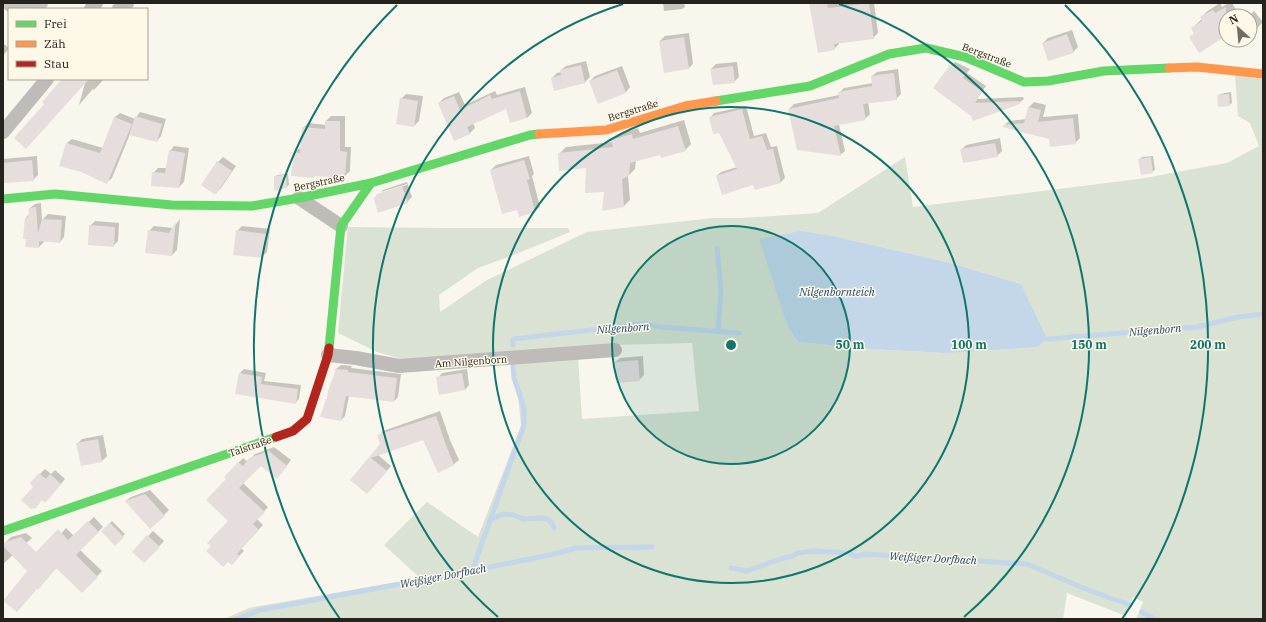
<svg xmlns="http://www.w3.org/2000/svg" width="1266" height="622" viewBox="0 0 1266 622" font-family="'IBM Plex Serif',serif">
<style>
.green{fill:#d9e2d3;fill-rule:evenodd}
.water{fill:#c3d6ea}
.shadow{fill:#0003}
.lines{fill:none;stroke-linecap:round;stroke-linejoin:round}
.stream{stroke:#c3d6ea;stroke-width:5}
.building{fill:#e6dddd}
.street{stroke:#bebbb9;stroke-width:14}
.fast{stroke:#63d668;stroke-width:9}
.slow{stroke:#ff974d;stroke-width:9}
.jam{stroke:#b3261e;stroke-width:9}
.ring{fill:none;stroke:#0f766e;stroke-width:2}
.labels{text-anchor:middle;stroke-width:3;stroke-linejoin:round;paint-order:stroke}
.street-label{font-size:10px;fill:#25231d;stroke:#fef8e8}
.water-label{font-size:11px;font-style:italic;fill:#214b74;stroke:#fef8e8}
.centre{fill:#0f766e;stroke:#fef8e8;stroke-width:2}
.ring-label{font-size:12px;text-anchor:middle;font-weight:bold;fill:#0f766e;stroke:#fef8e8;stroke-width:3;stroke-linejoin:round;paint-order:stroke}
</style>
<rect width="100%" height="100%" fill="#f9f6ed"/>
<path class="green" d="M1235,75L1263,79V619H1136L1143,602L1133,597L1126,616L1067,593L1063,619H224L249,608L420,578L384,545L427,502L478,537L521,426L515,364L578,358L582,419L699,411L692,343L612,345L405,360L377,352L338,333L348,227L437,228H568L570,232L511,256L478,268L439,295L440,312L487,280L587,232L713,218H743L818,213L905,157L913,207L1139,179L1227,163L1259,146L1250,123L1238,116ZM837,237L947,262L1021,284L944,353L870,349L798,342L788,328L781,305Z"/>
<path class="water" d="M801,231L837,237L947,262L1021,284L1047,339L1037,347L944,353L870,349L798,342L788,328L759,239Z"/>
<path class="shadow" d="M3,3H46L48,5L45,9H9V13L3,8Z
M663,3H684L685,7L682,9L664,11Z
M812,3H874L878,33L873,38L839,42V44L834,49Z
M1220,3L1222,7L1229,3H1232L1240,16H1226V35L1190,37L1195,33L1192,28L1202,19L1201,17L1209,10Z
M1254,11L1263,22L1252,33L1250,31L1249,16Z
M1072,30L1078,47L1073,52L1043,43L1048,38Z
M689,33L693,64L688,69L660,41L665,36Z
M3,43L9,48L3,56Z
M586,61L590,77L585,82L552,78L557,73L561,72V70L566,66Z
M737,62L739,77L734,82L711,69L716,64Z
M955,62L970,69L967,73L986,86L977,99L1023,97L1024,99L1019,103L972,115L951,66Z
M622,66L630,87L626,92L590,81L595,76Z
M898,69L901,94L896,99L868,102L870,114L865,119L839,124L845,151L840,155L789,109L794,104L839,95V93L844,88L873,83L872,76L877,72Z
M86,79H104L94,90L93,89L79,105Z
M525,87L532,113L527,118L506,108L473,123L475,128L470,133L455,140L439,103L444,98L459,92L465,105L495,91L497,95Z
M1231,92L1232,103L1229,105L1218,96L1220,94Z
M406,94L423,96L419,121L414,126L401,99Z
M1034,102L1046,105L1043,117L1078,114L1080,138L1075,143L1050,138L1004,126L1009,121L1026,119L1029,107Z
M746,106L754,136L766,133L771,147L777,146L785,178L781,182L754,183L717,176L721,172L737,167L719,131L710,118L714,113Z
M140,112L166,119L161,136L157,141L130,134L112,178L107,182L67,143L72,139L103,148L115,117L120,113L135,119Z
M331,116H345V147H351L350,171L345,176L316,175L314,177L295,152L300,148H301L303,128L308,123L326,125V121Z
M684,120L691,144L685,150L661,154L636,160L635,169L628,176L630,200L624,206L603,210L605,191L587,167L559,154L566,147L613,142L612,141L619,134L638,128L640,133Z
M1000,138L1002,151L997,156L961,150L966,145Z
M174,146L189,148L184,182L179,187L153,173L158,168H167L170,151Z
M37,156L38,175L33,180L3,182V159Z
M529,156L534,174L532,176L540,207L535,211L518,209L491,170L496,165Z
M1153,156L1155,170L1152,172L1140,159L1142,157Z
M223,157L236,166L221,188L216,193L218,162Z
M288,174L289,185L286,187L275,177L277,175Z
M407,182L412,197L407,202L378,195L407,185V184L381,192L383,190Z
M41,203L42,220L48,214L66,216L64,237L60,242L44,240V242L39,247L26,217L30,214V208L35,204Z
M180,219L177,250L172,255L149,231L154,226L173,228Z
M95,221L119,223L118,241L113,246L90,226Z
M242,226L270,229L267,252L262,257L237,231Z
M643,356L644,375L639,380L615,362L620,358Z
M341,365L352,366L351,368L401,374L398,397L394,401L349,396L345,416L341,420L327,399L329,397L336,369Z
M244,369L266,373L264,381L301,385L299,399L295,403L240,373Z
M467,369L469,385L465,390L438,378L442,373Z
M440,411L450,440L459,460L454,464L438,471L424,439L377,454L391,466L372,488L352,480L382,444L379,436L383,431Z
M103,435L107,456L102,461L77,444L82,439Z
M274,447L291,460L281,473L261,465L243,483L268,507L257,519L263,525L241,548L244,551L236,559L230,521L228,479L225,477L243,458L248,462L255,454Z
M45,469L51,474L55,470L65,479L50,497L31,483Z
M150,490L169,510L150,528L126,501L131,497Z
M94,517L103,527L80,550L102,571L82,592L57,567L38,589L37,588L4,600L66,528L74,536Z
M112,521L125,534L115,544L102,531Z
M153,531L164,541L149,557L133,552Z
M26,533L32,538L3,564V545L11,537Z"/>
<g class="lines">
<path class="stream" d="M717,248L721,290L718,331
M1047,339L1197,327L1238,317L1263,314
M513,345V339L643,324L661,327L739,333
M490,520L503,514L514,515L523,519L546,518L552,523L554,528
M731,568L747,571L780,559L793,556L797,553L813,551L850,553C854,558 859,557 864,554L1027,564L1083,588L1130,605
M472,571L524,425V408L514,378L513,366
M1142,612L1154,619
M236,619L260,610L470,571L550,555L576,548L652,547"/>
</g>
<path class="building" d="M809,3H827L828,8L869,3L874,39L834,44L835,50L818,53Z
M1226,7V36L1199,53L1189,37L1194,34L1191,28L1202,21L1200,17L1213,10L1215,13Z
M1067,34L1074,53L1048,61L1042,43Z
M684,37L689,69L664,73L659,41Z
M581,65L585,83L554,91L551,78L561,75L560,70Z
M950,65L956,67L966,74L963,78L982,91L975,103L1019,101L1020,104L973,121L971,116L933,88Z
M733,66L735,83L713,85L710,69Z
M617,70L626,93L598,104L589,81Z
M894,73L897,100L863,104L866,120L834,126L841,156L797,150L788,109L839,98L838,92L872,86L871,76Z
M62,79H89L26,149L14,138L44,104L42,102Z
M520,91L527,118L510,123L506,109L467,127L470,134L454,141L438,103L454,96L460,110L490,95L492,99Z
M1229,94L1230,106L1218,107L1217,95Z
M400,98L418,101L414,127L396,124Z
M1028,107L1041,110L1038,122L1073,118L1076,144L1050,147L1049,139L1003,127V125L1024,123Z
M742,109L750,139L762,136L767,150L773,149L781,183L755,190L753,185L722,195L716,176L737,169L719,133L713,134L709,117Z
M135,116L162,124L157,142L129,135Z
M114,117L132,124L107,184L81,172L59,166L66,143L100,153Z
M325,121H340V151L347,152L345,177L341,178L314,176V178L291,176L294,152L300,153L302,127L325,129Z
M678,126L686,151L661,158L660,155L630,163L629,176L622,179L624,207L602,211L604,192L585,193L586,168L559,171L558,153L613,147L611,140L632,134L633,139Z
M995,143L998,157L963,163L960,149Z
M169,150L185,153L179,188L151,186L152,172L165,173Z
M1151,157L1153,173L1141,175L1138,159Z
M32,160L34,181L3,183V163Z
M524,160L530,179L527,180L535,212L519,217L517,210L502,214L490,170Z
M217,161L232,171L216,194H214L201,185Z
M286,175L287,188L274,191V176Z
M402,186L408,203L378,213L374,199L377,194Z
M36,207L38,233L42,219L62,220L60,243L39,241V248L25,247L26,239H23L25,217H28L29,208Z
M176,222L172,256L145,253L148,230L169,233Z
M89,225L115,227L114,247L88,245Z
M236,230L266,234L263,258L233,255Z
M638,360L640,381L616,383L614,362Z
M336,369L348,370V372L397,378L394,402L346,396L341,421L320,417L326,399H327L328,391Z
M239,373L262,377L261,384L298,389L296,404L235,394Z
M462,373L465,390L439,395L436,377Z
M436,416L446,445L454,465L438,473L423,440L371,458L387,471L367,494L350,480L380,444L377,435Z
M98,439L102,462L81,466L76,443Z
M269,451L287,466L277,479L261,466L239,488L265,512L253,524L259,530L237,554L240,556L232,565L228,562L223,567L206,551L211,546L207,543L228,521L206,500L226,479L224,477L238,462L243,466L249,458Z
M39,473L46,479L50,474L61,484L45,503L42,500L36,508L31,509L21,500L33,487L30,483Z
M145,494L165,516L150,529L125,501Z
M88,521L99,532L76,555L98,577L82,593L56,568L38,590L37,589L17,612L3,601L27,571L3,546V544L5,542L21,537L36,552L58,529L68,540Z
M110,523L124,537L115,546L101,531Z
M147,535L160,547L144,563L132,552Z"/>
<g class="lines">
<path class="street" d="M91,9L96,3
M119,9L127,3
M3,132L47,79
M299,198L341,226
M328,355L356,358L399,366L615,350"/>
<path class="fast" d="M716,101L810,86L889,54L926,48L965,57L1024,82L1048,81L1104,71L1169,68
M3,199L55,194L172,205L252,206L299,198L371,183L530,135L539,134
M329,348L341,226L371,183
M3,531L276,437"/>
<path class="slow" d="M1169,68L1197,67L1263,74
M539,134L606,130L685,106L716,101"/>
<path class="jam" d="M276,437L293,431L307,419L328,355L329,348"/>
</g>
<circle cx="731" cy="345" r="119" fill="#0f766e" fill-opacity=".12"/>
<g class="ring">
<circle cx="731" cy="345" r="119"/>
<circle cx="731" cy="345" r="238"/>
<path d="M498 617A358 358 0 0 1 623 4M839 4A358 358 0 0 1 964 617"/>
<path d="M340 619A477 477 0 0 1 397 5M1065 5A477 477 0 0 1 1122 619"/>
</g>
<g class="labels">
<g class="street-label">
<text transform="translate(987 55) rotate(21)" y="4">Bergstraße</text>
<text transform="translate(633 110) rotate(-17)" y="4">Bergstraße</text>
<text transform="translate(319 182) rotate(-12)" y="4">Bergstraße</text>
<text transform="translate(471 361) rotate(-4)" y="4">Am Nilgenborn</text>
<text transform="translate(250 446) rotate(-19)" y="4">Talstraße</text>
</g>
<g class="water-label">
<text x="837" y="296">Nilgenbornteich</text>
<text transform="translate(623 328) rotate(-4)" y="4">Nilgenborn</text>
<text transform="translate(1155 330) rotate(-5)" y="4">Nilgenborn</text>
<text transform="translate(933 558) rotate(3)" y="4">Weißiger Dorfbach</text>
<text transform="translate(443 576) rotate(-11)" y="4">Weißiger Dorfbach</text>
</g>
</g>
<circle cx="731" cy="345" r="6" class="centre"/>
<g class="ring-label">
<text x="850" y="349">50 m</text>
<text x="969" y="349">100 m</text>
<text x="1089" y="349">150 m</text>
<text x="1208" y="349">200 m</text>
</g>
<rect width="1266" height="622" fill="none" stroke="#25231d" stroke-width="8"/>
<rect x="8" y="8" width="140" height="72" fill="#fef8e8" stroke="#a7a397"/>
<rect x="16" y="21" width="20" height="6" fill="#63d668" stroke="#a7a397"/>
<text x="44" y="28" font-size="12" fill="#25231d">Frei</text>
<rect x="16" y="41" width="20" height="6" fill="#ff974d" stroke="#a7a397"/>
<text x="44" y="48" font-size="12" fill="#25231d">Zäh</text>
<rect x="16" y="61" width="20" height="6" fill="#b3261e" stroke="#a7a397"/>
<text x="44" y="68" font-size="12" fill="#25231d">Stau</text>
<g transform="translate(1238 28) rotate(333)"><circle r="19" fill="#fef8e8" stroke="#a7a397"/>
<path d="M0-3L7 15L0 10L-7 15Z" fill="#6f6d66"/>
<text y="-6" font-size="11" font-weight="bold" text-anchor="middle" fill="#25231d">N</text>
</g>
</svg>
